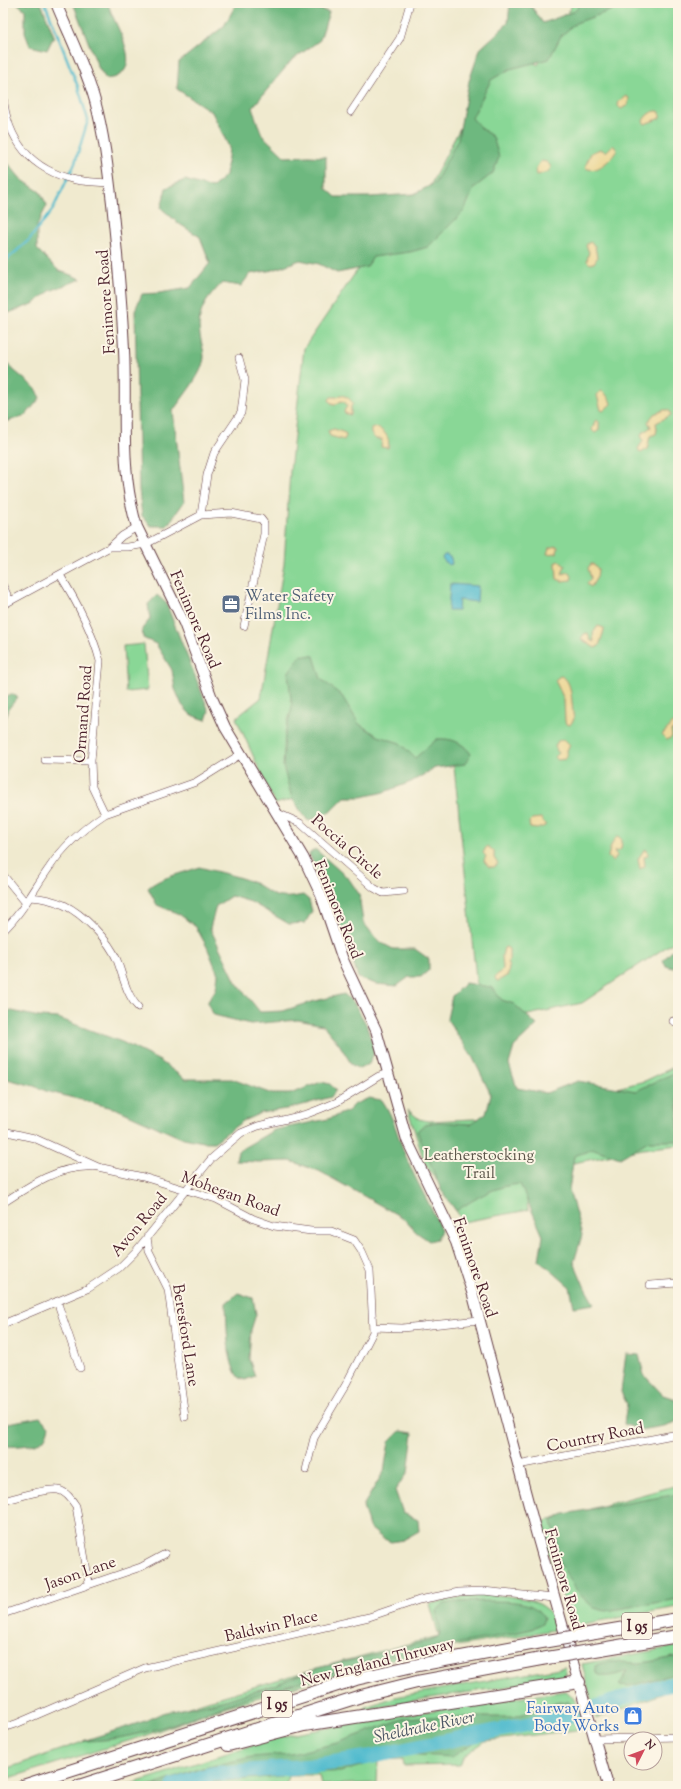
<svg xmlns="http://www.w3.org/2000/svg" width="681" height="1789" viewBox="0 0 681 1789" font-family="'Sorts Mill Goudy',serif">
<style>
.green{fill:#89d796;stroke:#6a7b60}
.forest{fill:#6eb87f;stroke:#5c6c55}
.sand{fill:#eeda9e;stroke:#9c7c64}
.water{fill:#51bbce;stroke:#4e6d7c}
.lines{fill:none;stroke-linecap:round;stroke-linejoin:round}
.stream{stroke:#51bbce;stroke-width:2.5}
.river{stroke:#51bbce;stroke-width:15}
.street-casing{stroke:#633d44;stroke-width:8}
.secondary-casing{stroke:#633d44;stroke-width:12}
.highway-casing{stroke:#633d44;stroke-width:14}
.street{stroke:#fff;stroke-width:7}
.secondary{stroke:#fff;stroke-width:10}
.highway{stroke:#fff;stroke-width:12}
.highway-bridge-casing{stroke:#633d44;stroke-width:14;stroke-linecap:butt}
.highway-bridge{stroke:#fff;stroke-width:12}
.labels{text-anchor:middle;stroke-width:4;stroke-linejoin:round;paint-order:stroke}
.shield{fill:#fcf5e5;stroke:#7f5f63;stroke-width:1}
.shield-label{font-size:15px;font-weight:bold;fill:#4a1f2b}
.street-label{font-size:16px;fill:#4a1f2b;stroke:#fcf5e5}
.service-label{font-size:16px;fill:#4e5e75;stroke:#fcf5e5;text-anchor:start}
.park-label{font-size:16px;fill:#5d564b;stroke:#fcf5e5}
.shop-label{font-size:16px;fill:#366cbe;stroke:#fcf5e5;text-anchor:end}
.water-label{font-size:17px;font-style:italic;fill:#4c5664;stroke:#fcf5e5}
</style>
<rect width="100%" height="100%" fill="#fcf5e5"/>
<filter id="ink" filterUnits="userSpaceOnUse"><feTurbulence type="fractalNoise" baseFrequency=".025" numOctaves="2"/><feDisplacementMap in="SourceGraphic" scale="8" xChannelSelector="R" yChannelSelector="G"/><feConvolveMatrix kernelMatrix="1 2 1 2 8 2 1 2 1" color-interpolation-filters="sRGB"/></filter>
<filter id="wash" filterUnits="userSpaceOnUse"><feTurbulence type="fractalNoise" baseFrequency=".012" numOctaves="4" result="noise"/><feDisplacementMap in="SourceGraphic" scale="16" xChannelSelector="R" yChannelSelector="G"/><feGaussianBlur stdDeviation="0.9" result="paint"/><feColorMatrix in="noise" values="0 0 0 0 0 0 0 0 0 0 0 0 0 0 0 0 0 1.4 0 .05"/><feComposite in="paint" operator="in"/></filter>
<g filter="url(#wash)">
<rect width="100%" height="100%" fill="#f0eacf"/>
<path class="green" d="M573,3H678V939L582,1003L519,1017L477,988L453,757L275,804L236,718L261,698L284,564L290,471L304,348L386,228L402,240L503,45L538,65Z
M144,644L148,690L126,692L123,646Z
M678,1065V1145L643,1149L524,1173L528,1210L463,1222L445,1192L425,1164L408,1110L419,1119L428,1121L497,1118L645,1081Z
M678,1485V1607L572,1626L539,1523Z
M472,1594C492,1595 544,1594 552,1617C554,1621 554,1626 554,1630L426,1651L364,1666L215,1710L141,1737L3,1780V1770C147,1718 290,1673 439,1636L430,1604Z
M678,1646V1686L669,1688L664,1693L596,1719L582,1664Z
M565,1667L566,1673L564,1678L560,1679L429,1698L365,1710V1707L395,1697Z
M565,1691C578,1697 580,1716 584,1729L485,1741L463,1757L460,1765L404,1766L403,1759L378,1760L377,1783L321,1785L319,1775H288L286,1786H125L274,1738L375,1719Z"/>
<path class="forest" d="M17,3H41L54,36L47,50L30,46L25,33V10Z
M73,3H108C112,22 143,63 118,76C115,78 110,78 106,79L98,67Z
M237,3H297L329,12L320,40L291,61L252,108L262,135L285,157L309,156L326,157V188L336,197H371L414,194L435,183L458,139L469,81L480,49L508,23L510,3H529L543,23L575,11L581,3H620L618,8L576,23L561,36L549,59L510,69L491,80L472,118L480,127L493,137L499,157L493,173L474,188L464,211L428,247L410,252L373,257L367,267L337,273L319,264L300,260L273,270L250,274L241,286L222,283C207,299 196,311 200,335C201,342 204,350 204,357C203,374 183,396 173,411L184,502L167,526H151L142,516L139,490L135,310L142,294L159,293L190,288L210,263L200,237L178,223L161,208L166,188L185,180L212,188L226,175L229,147L212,112L177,89L179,62L224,26Z
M3,162H7L21,179L40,192L47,205L37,226V249L58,270L81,279L50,291L33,304L3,315C3,303 2,290 3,278C5,262 8,250 3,234Z
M3,356L10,367L35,388L40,398L26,415L3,423Z
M157,595L166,603L209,711L206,720L191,715L182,705L175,689L172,670L156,644L143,638L142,629L150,619L148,604Z
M301,655L314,656L321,679L342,696L359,724L378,736L400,743L415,758L437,739C452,738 462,742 471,754L465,764L435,768L411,782L384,792L362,797H345L330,812L308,821L292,799L283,766L285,733L292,707L288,673Z
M11,694L18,697L9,708L3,728V698Z
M315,849L349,879L359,894L363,922L378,941L393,949H415L429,959V970L421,977H409L397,986L376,984L358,978C345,936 329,893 309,854Z
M199,867C214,871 229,874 244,879C272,888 267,903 303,895L309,900L312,911L305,923L289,924L251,902L231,896L216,906L210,928L236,982L260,1012L283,1011L311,1002L344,994L354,1003L366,1024L375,1051L369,1064L359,1069L352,1065L339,1044L323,1025L298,1020L250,1024L214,1015L207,1003L216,989L218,974L207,947L196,927L179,914L157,905L148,888C160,877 182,874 199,867Z
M678,945V969L666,966L663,960Z
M465,983L491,987L502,1000L514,1004L537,1025L514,1047L509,1064L517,1088L546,1093L578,1081L636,1091L678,1071V1141H648L620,1158L594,1149L574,1156L569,1190L582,1235L574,1262L585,1288L594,1304L574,1307L570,1287L539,1260L543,1236L520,1184C494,1186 478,1197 456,1211L441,1190L417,1131L425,1124L438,1122L471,1124L486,1113L491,1095L473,1058L447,1019L452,996Z
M3,1009L39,1017L58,1018L122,1042L160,1061L185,1079H232L272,1094H290L321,1082L330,1084L336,1090L331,1097L292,1108L261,1113L243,1121L214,1142H203L179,1137L117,1109L46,1091L34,1086L3,1078Z
M369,1098L382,1100C394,1117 398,1138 406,1157C416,1182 431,1205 441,1230L437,1239L429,1241L416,1232L403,1218L319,1171L290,1161L259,1162L236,1161L238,1151L274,1130L328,1119L348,1111L355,1104Z
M238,1293L253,1298L256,1314L251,1330L249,1359L255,1376L245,1380L239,1378C226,1362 227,1324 226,1303Z
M626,1354L639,1355L644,1375L663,1395L678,1400V1421L664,1426L640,1430L624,1424L627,1404L621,1392Z
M40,1417L49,1426C48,1430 47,1435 44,1439C39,1446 12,1447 3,1446V1424Z
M400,1431L413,1433L408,1473L395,1490L403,1513L418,1520L419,1531L403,1540L391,1542L382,1538L369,1527L363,1506L384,1471L389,1442Z
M678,1494V1599L606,1611L594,1608L579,1594L560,1564L552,1521L564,1514Z
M456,1602C474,1602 519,1598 533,1607C538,1609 541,1614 544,1618L542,1623L532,1629C492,1639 450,1644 410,1652C363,1662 318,1677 272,1690C210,1707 149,1741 83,1741L145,1721L162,1713L222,1701L274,1685L317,1668L369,1656L431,1640L439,1636L440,1630L436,1611L444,1604Z
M678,1656V1673L630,1686L619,1685L628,1671C617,1674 606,1680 596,1673L595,1666C607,1659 624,1663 638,1663C652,1662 665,1659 678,1656Z
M559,1701L569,1702L575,1708L568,1722L481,1738L452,1757L404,1754L381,1756L362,1766L340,1772L289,1771L281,1776L224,1781L191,1786H152L199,1769L252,1757L291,1754L337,1743L405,1718L420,1717H514Z"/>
<path class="sand" d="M626,96L629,98L628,105L621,109L618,106L619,101Z
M658,111L660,112V118L645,124L643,121C646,115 651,111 658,111Z
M613,145L617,150C612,159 595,176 585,167L591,153L600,149L606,152Z
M541,161L547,162L551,167L548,172L537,175L536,168Z
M590,242L595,246L597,258L594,263L590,264L587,261L589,252L586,245Z
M601,391C605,392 610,399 611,404L603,411L601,410L597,395Z
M340,395C345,395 351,399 353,404L351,406V415L344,413L345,409L347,407L345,402L341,401L335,405H333L329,400L331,397H338Z
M664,410H669L671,415L656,423L657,429L656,434L650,436L647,449L641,453L638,449L643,441L641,434L651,427L648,422L654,414Z
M597,420L599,422V430L595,433L592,430L595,421Z
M374,427C384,429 391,438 388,448L381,447L382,439H376L371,434V428Z
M334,429L345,433L346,436L344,440L330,436L328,431Z
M557,546L558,548L557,553L547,554L549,548Z
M558,560L565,566L562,574L570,572L572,576L571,580L562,581L557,579L556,563Z
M591,564H593L598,569L597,577L591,587L587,584L591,578L588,568Z
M598,626L604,628V630L599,646L595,648L581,639L584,634L588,633L590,640L594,642L593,633Z
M560,676C574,678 571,708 574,719L570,725L566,724L565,721L564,699L555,680Z
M673,723H676L678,726L675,730H671L672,737L667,740L662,735Z
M564,739L570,745L567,750V757L565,759L558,760L554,757L558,753L555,746L558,741Z
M541,818L545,824V826L537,829L530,828L529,822L532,819Z
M618,836L622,840L621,849L618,851H614L617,856L613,861L608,857C610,849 611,842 618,836Z
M487,846L494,851V858L498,864L494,867H489L484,861L486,856L483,853Z
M644,850H647L648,855L644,857L645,866L640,869L638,859Z
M506,947L509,949V960L507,963L509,967L508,975L498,981L496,980L495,977L503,969L502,956L504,948Z"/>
<path class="water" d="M444,555H447L451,558L452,564L448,565L442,558Z
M450,584L478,586L477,602L459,600L458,611H448Z"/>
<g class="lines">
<path class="stream" d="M3,263L29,240L53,209L75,163L88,120L78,87L45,3"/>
<path class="river" d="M174,1786L212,1774L311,1766L369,1757L573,1715L654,1688L678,1683"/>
</g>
</g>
<g filter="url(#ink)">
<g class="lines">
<defs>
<path id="street" d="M3,95C7,140 31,170 76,180C86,182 98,182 109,183
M351,112L400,38L410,3
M201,515L207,475L214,453L241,413L245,380L239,358
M110,547H128L146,544L201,515L231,513L261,519L264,523V534L244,626
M60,575C77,602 92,631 100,661L91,761L92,787L105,814
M3,586L10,601
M3,605L110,547L122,536L137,527
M45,760L91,761
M275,812L300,823L374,888L383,893L404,891
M3,875L26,903
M31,897C42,898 53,900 64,905C83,914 109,940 117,960C123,976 126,994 138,1007
M3,931C22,913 34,889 49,868C63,847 84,828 105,814L196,782L241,754
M673,1021L678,1023
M3,1131L34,1138L98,1167L143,1177L216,1199L254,1219L274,1226L311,1231H331L354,1240L362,1252L370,1270L373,1332L345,1386L314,1438L306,1470
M3,1203C30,1185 60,1165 94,1167
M147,1237L149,1251L168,1289L185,1417
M650,1285L678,1283
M57,1301L80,1368
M3,1324L89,1288L119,1268L136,1251L211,1159L241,1133L258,1126L307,1114L320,1109L337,1102L379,1076L388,1073
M373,1327L402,1328L479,1320
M518,1465L678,1434
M3,1501C17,1498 45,1488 58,1490C66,1491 72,1500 76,1506L89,1583
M3,1614L141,1567L165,1554
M3,1728L18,1723L145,1668L369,1617L419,1600L459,1592L483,1591L554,1598
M596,1739L678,1737"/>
<path id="secondary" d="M56,3C69,35 86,68 95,101C104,134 108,169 112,203C117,252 122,301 124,350C127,410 119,469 137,527L184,623L212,698L225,727L303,857L321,895L343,960L376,1030L407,1140L456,1242L473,1295L536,1532L608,1786"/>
<path id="highway" d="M595,1633L678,1619
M601,1649L678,1636
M228,1745L304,1725L579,1682
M23,1786L356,1679L413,1666L536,1643
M79,1786L361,1696L417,1682L541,1659"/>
</defs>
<use href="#street" class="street-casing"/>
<use href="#secondary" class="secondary-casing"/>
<use href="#highway" class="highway-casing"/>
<use href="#street" class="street"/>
<use href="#secondary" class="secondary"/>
<use href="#highway" class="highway"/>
<defs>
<path id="highway-bridge" d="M536,1643L595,1633
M541,1659L601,1649"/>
</defs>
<use href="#highway-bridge" class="highway-bridge-casing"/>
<use href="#highway-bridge" class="highway-bridge"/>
</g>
</g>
<defs>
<symbol id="office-square" viewBox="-11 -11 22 22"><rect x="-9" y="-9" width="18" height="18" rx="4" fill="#5c6f8a" stroke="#fcf5e5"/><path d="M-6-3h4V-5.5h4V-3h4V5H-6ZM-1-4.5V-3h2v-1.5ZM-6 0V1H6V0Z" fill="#fff"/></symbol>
<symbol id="shop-square" viewBox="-11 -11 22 22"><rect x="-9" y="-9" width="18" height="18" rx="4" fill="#3f7fe0" stroke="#fcf5e5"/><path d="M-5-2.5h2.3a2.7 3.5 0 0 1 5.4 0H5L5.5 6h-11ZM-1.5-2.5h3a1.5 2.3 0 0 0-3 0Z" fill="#fff"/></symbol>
</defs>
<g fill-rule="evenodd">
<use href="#office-square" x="220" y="593" width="22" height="22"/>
<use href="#shop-square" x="622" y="1705" width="22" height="22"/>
</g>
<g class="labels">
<g class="shield">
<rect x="622" y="1613" width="30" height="26" rx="3"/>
<rect x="262" y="1691" width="30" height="26" rx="3"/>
</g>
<g class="shield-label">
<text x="637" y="1631">I 95</text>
<text x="277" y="1709">I 95</text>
</g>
<g class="street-label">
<text transform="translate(105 302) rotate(-94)" y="6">Fenimore Road</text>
<text transform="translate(196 619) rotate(67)" y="6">Fenimore Road</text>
<text transform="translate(82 714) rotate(-86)" y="6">Ormand Road</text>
<text transform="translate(348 846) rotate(41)" y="6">Poccia Circle</text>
<text transform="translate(339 909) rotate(68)" y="6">Fenimore Road</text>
<text transform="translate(231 1193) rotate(20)" y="6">Mohegan Road</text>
<text transform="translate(138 1224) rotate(-50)" y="6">Avon Road</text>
<text transform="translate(476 1267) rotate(71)" y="6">Fenimore Road</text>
<text transform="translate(187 1335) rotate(81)" y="6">Beresford Lane</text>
<text transform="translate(595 1436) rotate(-11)" y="6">Country Road</text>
<text transform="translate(80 1572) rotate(-19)" y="6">Jason Lane</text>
<text transform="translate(565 1579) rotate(74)" y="6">Fenimore Road</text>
<text transform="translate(271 1625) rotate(-13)" y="6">Baldwin Place</text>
<text transform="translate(377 1661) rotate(-14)" y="6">New England Thruway</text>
</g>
<g class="service-label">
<text x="245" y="601">Water Safety<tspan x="245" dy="18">Films Inc.</tspan></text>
</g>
<g class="park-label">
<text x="479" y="1160">Leatherstocking<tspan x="479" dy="18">Trail</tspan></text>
</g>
<g class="shop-label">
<text x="619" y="1713">Fairway Auto<tspan x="619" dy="18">Body Works</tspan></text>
</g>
<g class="water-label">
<text transform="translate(424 1726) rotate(-12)" y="6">Sheldrake River</text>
</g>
</g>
<rect width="681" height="1789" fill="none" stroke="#fcf5e5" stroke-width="16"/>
<g transform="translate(643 1751) rotate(48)"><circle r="19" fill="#fcf5e5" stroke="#b59f9b"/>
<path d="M0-3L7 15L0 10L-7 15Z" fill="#d1495b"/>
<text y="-6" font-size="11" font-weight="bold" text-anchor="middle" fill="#4a1f2b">N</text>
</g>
</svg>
